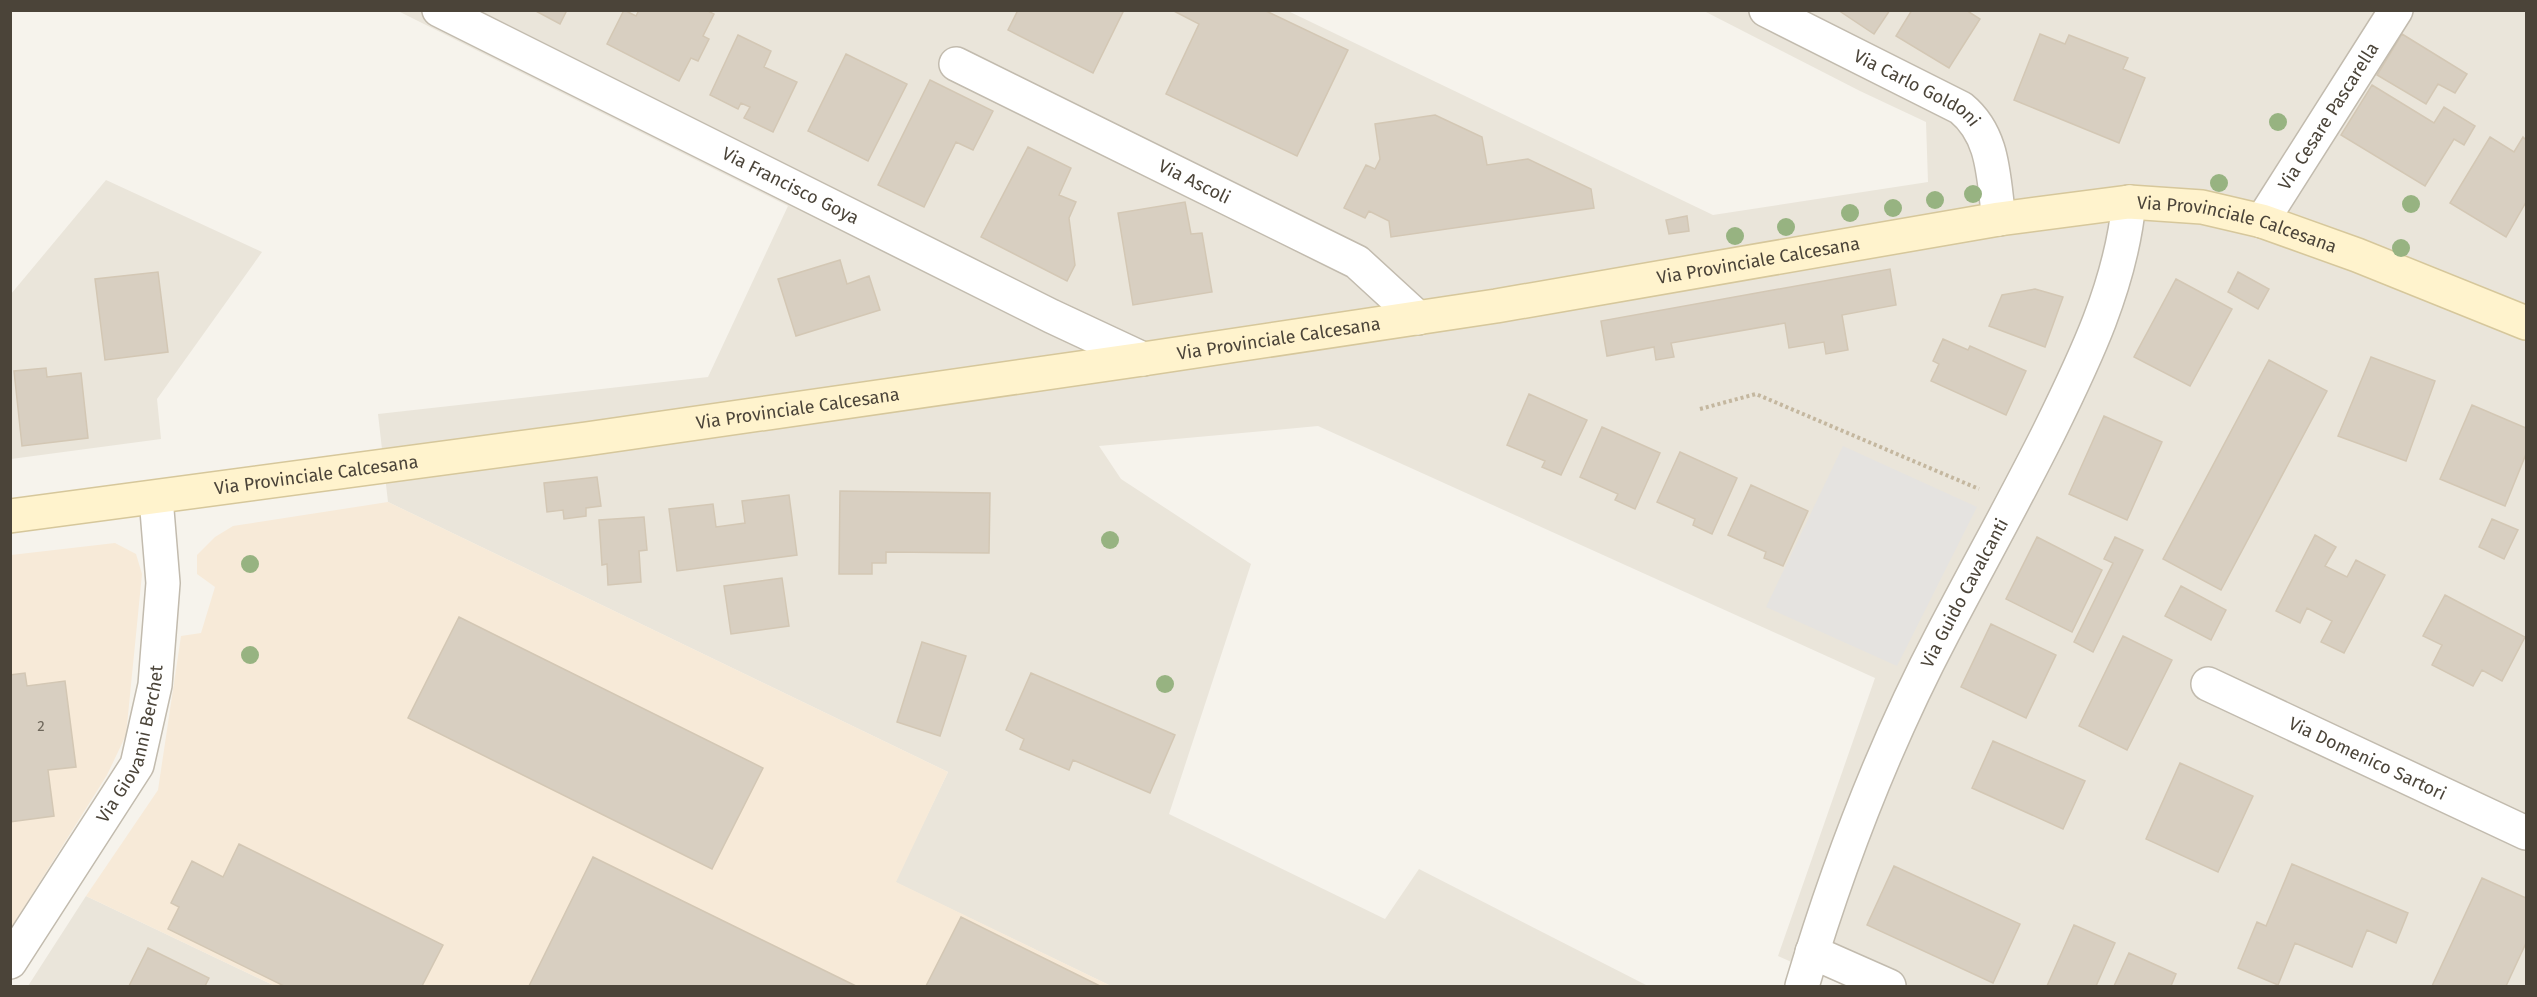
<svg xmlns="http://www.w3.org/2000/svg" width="2537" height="997" viewBox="0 0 2537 997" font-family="'Fira Sans',sans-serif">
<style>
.residential{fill:#eae5da}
.commercial{fill:#f7ead8}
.parking{fill:#e5e3e0}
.building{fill:#d8cfc1;stroke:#d3c7b4;stroke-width:1.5}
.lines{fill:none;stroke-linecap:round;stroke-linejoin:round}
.minor-casing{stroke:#c2bbae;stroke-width:36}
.secondary-casing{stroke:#d6c79b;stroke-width:36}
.path{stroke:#c4b79f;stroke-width:4;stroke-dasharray:3 3;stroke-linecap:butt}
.minor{stroke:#fff;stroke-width:33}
.secondary{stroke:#fff3cd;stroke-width:33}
.tree{fill:#97b381}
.labels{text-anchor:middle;stroke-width:4.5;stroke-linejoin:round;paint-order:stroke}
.number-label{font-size:15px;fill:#6e675b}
.street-label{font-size:18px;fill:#4b4439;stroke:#fff}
</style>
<rect width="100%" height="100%" fill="#f6f3ec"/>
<path class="residential" d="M398,11H1288L1713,215L1928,182L1926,122L1860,91L1704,11H2526V986H1845L1778,956L1875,678L1318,426L1099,446L1121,479L1251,564L1169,814L1385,919L1419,869L1648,986H1111L895,882L948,772L388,502L378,414L708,377L788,206Z
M106,180L262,252L157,399L161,439L11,459V294Z
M86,896L275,986H28Z"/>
<path class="commercial" d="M388,502L948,772L896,882L1111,986H275L86,896L158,790L181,636L201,633L215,587L197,574V555L215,537L233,526Z
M115,543L136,554L142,574L126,735L107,775L11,928V555Z"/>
<path class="parking" d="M1843,446L1977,507L1897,666L1766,607Z"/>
<path class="building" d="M534,10H567L560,24Z
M624,10L636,16L639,10H706L714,14L703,36L709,39L698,61L691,58L679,81L607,44Z
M1018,10H1124L1093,73L1008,30Z
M1172,10H1264L1348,50L1297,156L1166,94L1199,24Z
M1838,10H1890L1874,34Z
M1912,10H1966L1980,19L1949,68L1896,36Z
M2040,34L2065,44L2069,35L2128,58L2123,69L2145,78L2119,143L2014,100Z
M2402,34L2467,74L2455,93L2438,84L2426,104L2377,75Z
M738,35L771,51L764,67L797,82L773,132L744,118L750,107L741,103L738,109L710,95Z
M846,54L907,84L868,161L808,131Z
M930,80L993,111L973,150L956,142L924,207L878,185Z
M2372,85L2434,123L2444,107L2475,126L2464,145L2454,139L2425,186L2341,135Z
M1435,115L1482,137L1487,165L1528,159L1591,189L1594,208L1391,237L1389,221L1369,211L1365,218L1344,208L1366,165L1375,169L1380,159L1375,124Z
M2490,137L2514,152L2523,137L2526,140V202L2506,237L2450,203Z
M1028,147L1071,168L1059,195L1076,202L1069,218L1075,265L1067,281L981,237Z
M1185,202L1191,234L1202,233L1212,292L1133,305L1118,213Z
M1687,216L1689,231L1669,234L1666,220Z
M840,260L847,284L869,276L880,310L796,336L778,279Z
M1890,269L1896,305L1842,315L1848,350L1826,354L1824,342L1789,348L1785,323L1671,343L1674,357L1656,360L1654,347L1607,356L1601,321Z
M158,272L168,352L105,360L95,279Z
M2238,272L2269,289L2258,309L2228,292Z
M2176,279L2232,309L2190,386L2134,357Z
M2035,289L2063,297L2045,347L1989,326L2002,295Z
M1943,339L1968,350L1970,346L2026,371L2006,415L1931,381L1939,364L1933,361Z
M2371,357L2435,381L2406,461L2338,436Z
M2269,360L2327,391L2221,590L2163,559Z
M46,368L47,377L81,373L88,438L22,446L14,371Z
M1529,394L1587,420L1561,475L1542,467L1545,461L1507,445Z
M2472,405L2526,428V454L2505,506L2440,479Z
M2104,416L2162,442L2127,520L2069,494Z
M1602,427L1660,453L1635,509L1615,500L1618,494L1580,477Z
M1680,452L1737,478L1712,534L1693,525L1695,519L1657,502Z
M597,477L601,506L586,508V516L564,519L563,510L547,512L544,483Z
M1751,485L1808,511L1783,566L1764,558L1766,552L1728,535Z
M840,491L990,493L989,553L886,552V563H872V574H839Z
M789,495L797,555L677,571L669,509L713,504L716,527L745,523L742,501Z
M644,517L647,550L639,551L641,582L608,585L607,564L602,565L599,520Z
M2492,519L2518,530L2504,559L2479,547Z
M2315,535L2336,547L2325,566L2347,577L2356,560L2385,575L2344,653L2321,642L2332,621L2307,608L2300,623L2276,611Z
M2037,537L2102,570L2072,632L2006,599Z
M2115,537L2143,550L2093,652L2074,642L2113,563L2104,559Z
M782,578L789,626L731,634L724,586Z
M2181,586L2226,610L2211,640L2165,616Z
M2445,595L2525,637L2502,681L2482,670L2473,686L2432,665L2442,645L2423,636Z
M459,617L763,768L712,869L408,718Z
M1991,624L2056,655L2026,718L1961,687Z
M2123,636L2172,660L2127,750L2079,726Z
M922,642L966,656L940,736L897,722Z
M25,673L27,686L65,681L76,767L48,770L54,816L10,822V675Z
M1031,673L1175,735L1150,793L1073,760L1069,770L1020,749L1024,739L1006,730Z
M1993,741L2085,781L2063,829L1972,788Z
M2180,763L2253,796L2218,872L2146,839Z
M239,844L443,945L422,986H284L168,929L179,907L171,903L192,861L223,877Z
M593,857L856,986H529Z
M2292,864L2408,913L2396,943L2367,930L2352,967L2295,943L2278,985L2238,968L2257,922L2266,926Z
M1894,866L2020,924L1993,983L1867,925Z
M2482,878L2526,898V943L2506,986H2432Z
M961,917L1100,986H926Z
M2074,925L2115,943L2096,986H2047Z
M148,948L209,978L205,986H129Z
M2129,953L2176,974L2171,986H2114Z"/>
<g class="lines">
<defs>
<g id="minor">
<path id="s1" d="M439,10L1051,316L1143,359"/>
<path id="s2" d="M1766,10L1961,108C1995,136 1993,178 1999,219"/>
<path id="s3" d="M956,64L1357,262L1418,318"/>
<path id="s4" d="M2262,221L2396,10"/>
<path id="s5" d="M2208,684L2526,833"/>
<path d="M1812,952L1889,986"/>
<path id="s6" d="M10,962L137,765L155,685L163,583L156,498"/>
<path id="s7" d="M1802,986C1838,865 1884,745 1943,633C1978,566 2015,500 2049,432C2085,359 2121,285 2129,202"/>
</g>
<g id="secondary">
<path id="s8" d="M10,516L586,439L1143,359L1496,306L1999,219L2129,202L2202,207L2262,221L2357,255L2526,323"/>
</g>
</defs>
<use href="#minor" class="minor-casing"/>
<use href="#secondary" class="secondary-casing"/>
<path class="path" d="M1700,409L1756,394L1979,489"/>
<use href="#minor" class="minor"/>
<use href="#secondary" class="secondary"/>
</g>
<g class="tree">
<circle cx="2278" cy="122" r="9"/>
<circle cx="2219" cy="183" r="9"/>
<circle cx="1973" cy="194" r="9"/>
<circle cx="1935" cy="200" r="9"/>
<circle cx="2411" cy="204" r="9"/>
<circle cx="1893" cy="208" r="9"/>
<circle cx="1850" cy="213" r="9"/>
<circle cx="1786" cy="227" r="9"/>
<circle cx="1735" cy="236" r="9"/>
<circle cx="2401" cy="248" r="9"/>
<circle cx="1110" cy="540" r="9"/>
<circle cx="250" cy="564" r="9"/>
<circle cx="250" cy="655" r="9"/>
<circle cx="1165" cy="684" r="9"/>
</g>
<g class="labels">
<g class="number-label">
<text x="41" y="731">2</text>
</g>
<g class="street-label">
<text dy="6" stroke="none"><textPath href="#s2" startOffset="170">Via Carlo Goldoni</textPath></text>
<text dy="6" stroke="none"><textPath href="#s4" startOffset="124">Via Cesare Pascarella</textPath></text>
<text dy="6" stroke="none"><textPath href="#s3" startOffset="266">Via Ascoli</textPath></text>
<text dy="6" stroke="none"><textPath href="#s1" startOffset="393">Via Francisco Goya</textPath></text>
<text dy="6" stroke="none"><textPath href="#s8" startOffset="2253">Via Provinciale Calcesana</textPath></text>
<text dy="6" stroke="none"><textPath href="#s8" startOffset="1767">Via Provinciale Calcesana</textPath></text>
<text dy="6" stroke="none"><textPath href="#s8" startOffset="1281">Via Provinciale Calcesana</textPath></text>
<text dy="6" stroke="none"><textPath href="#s8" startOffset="795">Via Provinciale Calcesana</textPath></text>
<text dy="6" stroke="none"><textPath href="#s8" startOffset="309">Via Provinciale Calcesana</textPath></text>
<text dy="6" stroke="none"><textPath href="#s7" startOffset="426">Via Guido Cavalcanti</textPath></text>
<text dy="6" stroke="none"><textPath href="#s6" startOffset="252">Via Giovanni Berchet</textPath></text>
<text dy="6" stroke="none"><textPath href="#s5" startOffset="176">Via Domenico Sartori</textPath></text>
</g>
</g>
<rect width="2537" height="997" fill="none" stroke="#4b4439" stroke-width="24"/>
</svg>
